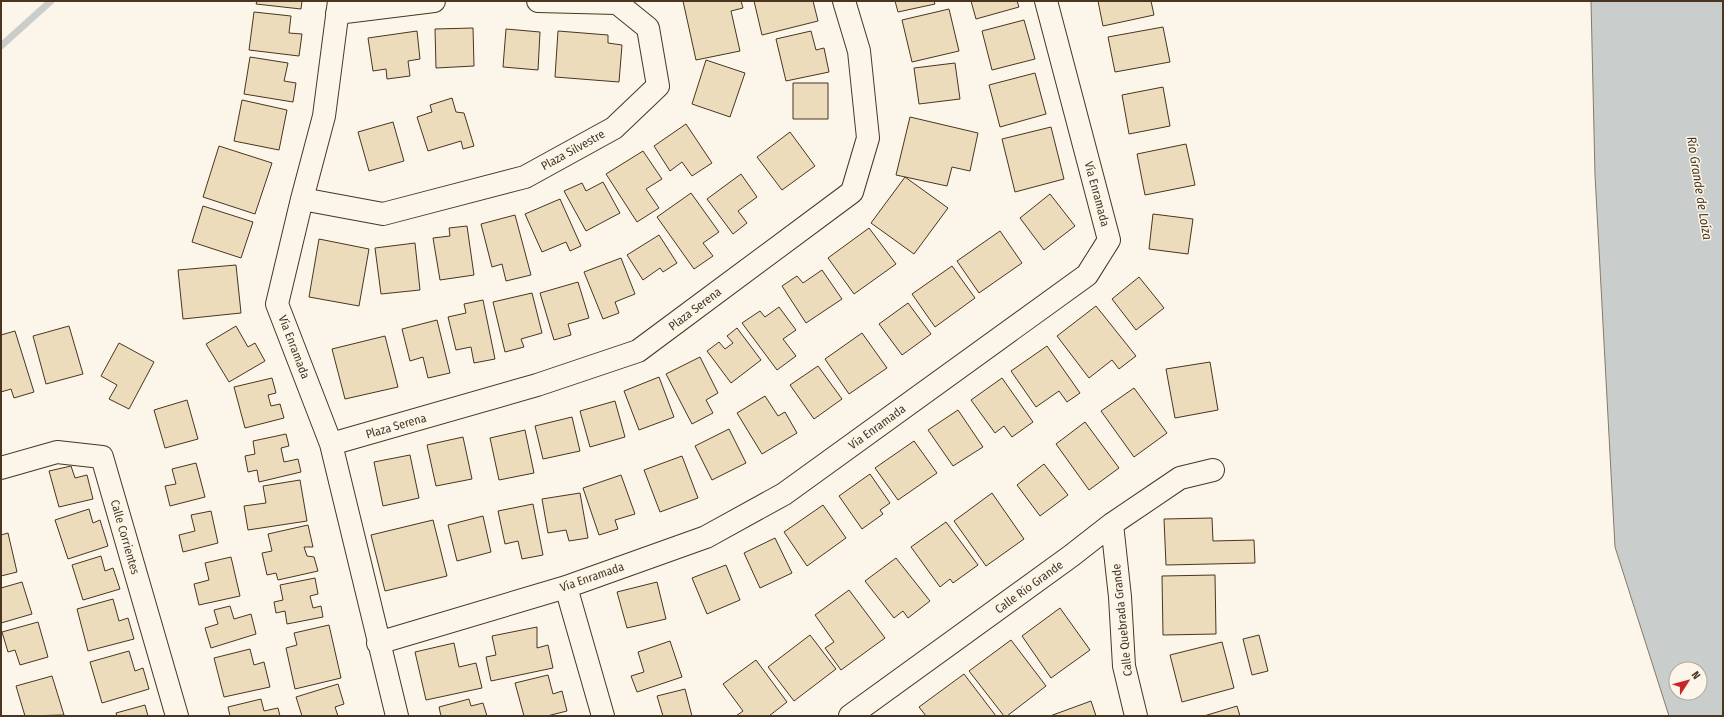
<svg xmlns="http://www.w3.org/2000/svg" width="1724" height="717" viewBox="0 0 1724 717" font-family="'Fira Sans Condensed',sans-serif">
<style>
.water{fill:#c9cecd;stroke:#887966;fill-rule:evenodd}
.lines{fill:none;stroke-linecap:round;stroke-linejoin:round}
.stream{stroke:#c9cecd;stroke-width:7}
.building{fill:#ecdcbc;stroke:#4a3520}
.minor-casing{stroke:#4a3520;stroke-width:24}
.minor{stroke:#fbf6e9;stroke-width:22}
.labels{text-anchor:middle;stroke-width:3;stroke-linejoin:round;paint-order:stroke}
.street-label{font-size:12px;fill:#4a3520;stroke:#fbf6e9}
.water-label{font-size:13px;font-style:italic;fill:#4a3520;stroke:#fbf6e9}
</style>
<rect width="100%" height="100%" fill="#fbf6e9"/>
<path class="water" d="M1591,1H1723V716H1669L1615,547L1595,175ZM1676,669H1700V693H1676Z"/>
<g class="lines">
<path class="stream" d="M1,46L51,1"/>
</g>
<path class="building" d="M257,1H302L301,9L256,4Z
M683,1H741L743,8L731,11L740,51L696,60Z
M754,1H813L818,21L762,35Z
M895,1H934L935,4L898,12Z
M971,1H1017L1019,7L976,19Z
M1098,1H1151L1154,15L1103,26Z
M949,9L959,51L912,62L902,20Z
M254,12L291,16L289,33L302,34L299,56L249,50Z
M1024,20L1035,59L992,70L982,31Z
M1163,27L1170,62L1115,72L1108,37Z
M473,28L474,66L436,68L435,29Z
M506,29L540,32L538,70L503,67Z
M417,31L420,59L408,61L410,76L387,79L386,69L373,71L368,38Z
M558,31L608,35V43L622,45L619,82L555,77Z
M811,31L816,50L824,48L829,72L786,81L776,39Z
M250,57L288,63L284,81L296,83L293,102L244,94Z
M706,60L745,73L730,117L692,104Z
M955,63L960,99L919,104L914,68Z
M1035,73L1046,114L1000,127L989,85Z
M793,83H828V119H793Z
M1163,87L1170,126L1129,134L1122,95Z
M452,98L456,112L464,113L474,146L463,149L461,141L428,151L417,117L432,112L430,105Z
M242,100L287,110L279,150L234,141Z
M910,117L978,133L970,171L952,167L947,186L896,175Z
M393,122L404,161L369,171L358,132Z
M686,124L712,163L692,176L682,162L670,171L654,146Z
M1051,127L1064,179L1015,192L1002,139Z
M790,132L815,166L782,190L757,157Z
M1186,144L1195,185L1145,195L1137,154Z
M219,146L272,163L255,214L203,197Z
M643,151L662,179L646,189L659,208L637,222L606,174Z
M741,174L757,197L738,211L747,223L733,234L707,199Z
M905,177L948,208L914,254L871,223Z
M603,182L620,213L586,231L564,191L582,183L586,191Z
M691,193L719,232L703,243L713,256L694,269L657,217Z
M1050,194L1075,226L1044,250L1020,218Z
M560,199L581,246L570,251L566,242L542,252L525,214Z
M203,206L253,222L241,258L192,242Z
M1153,214L1193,219L1188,254L1149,249Z
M515,215L531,275L506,281L502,264L492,267L481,224Z
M467,226L474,275L440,280L433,238L450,236L449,228Z
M869,228L896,264L854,294L828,258Z
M1000,231L1022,263L979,293L957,261Z
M659,235L677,263L663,272L660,268L643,280L627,255Z
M319,239L369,249L359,306L309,297Z
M415,243L420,290L381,294L375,248Z
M621,258L635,294L615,302L619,313L603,319L584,272Z
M236,265L241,313L183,319L178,270Z
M952,266L975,298L935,327L912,294Z
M822,270L842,299L806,323L782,286L797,276L803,283Z
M1139,277L1164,308L1136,330L1112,299Z
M578,282L589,318L568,324L571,335L554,340L540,293Z
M532,293L542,333L521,339L524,347L505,352L493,302Z
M483,300L495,359L474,363L471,347L456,350L448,317L466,313L464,304Z
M908,303L931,334L902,355L879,324Z
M1096,306L1136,356L1119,369L1112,360L1089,378L1057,336Z
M779,307L796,330L783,339L796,356L777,370L742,323L760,311L765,317Z
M437,320L450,373L428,378L423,357L410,361L402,329Z
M69,326L83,374L46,384L33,336Z
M236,326L248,347L255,343L265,361L229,382L206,344Z
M737,328L761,360L731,383L707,351L719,342L725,349L733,343L727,336Z
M15,331L34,392L14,398L11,389L1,392V335Z
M862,333L887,368L849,394L825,359Z
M385,336L398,387L345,399L332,349Z
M119,343L154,362L129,409L109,399L117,385L101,376Z
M1047,346L1080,393L1067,402L1059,391L1036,407L1011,371Z
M700,357L718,393L706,400L713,413L692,424L666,374Z
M1210,362L1218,410L1175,418L1166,369Z
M818,366L842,399L814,419L790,385Z
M659,377L674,417L639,430L624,391Z
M272,378L276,393L268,395L271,406L280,404L284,418L245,428L234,387Z
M1002,378L1033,422L1012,437L1004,426L995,433L971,400Z
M1134,388L1167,433L1134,457L1101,411Z
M765,396L778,416L785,412L797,433L762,454L737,413Z
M187,400L198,439L165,448L154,410Z
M615,401L625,437L590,447L580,411Z
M958,410L983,447L953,466L928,430Z
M572,417L580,451L543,459L535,426Z
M1085,422L1119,468L1089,490L1056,444Z
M729,429L746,463L712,480L695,446Z
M525,430L534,473L499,480L490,438Z
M286,434L289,446L281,448L284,462L298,459L301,472L259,482L257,470L248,472L245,456L255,454L253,441Z
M463,437L472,479L436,486L427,445Z
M914,441L937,473L898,500L875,468Z
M410,455L419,498L383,506L374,462Z
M682,456L698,498L660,512L644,470Z
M196,463L205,497L170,506L165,486L176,484L172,469Z
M1044,464L1068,495L1040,516L1017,485Z
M71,466L75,478L87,475L93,499L59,507L49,471Z
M870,474L890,503L880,510L883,514L862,529L839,496Z
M621,475L635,514L615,520L618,529L599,535L583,488Z
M300,480L307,521L248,530L244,506L266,503L263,486Z
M580,493L588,538L569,541L566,530L548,533L542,499Z
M992,493L1024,539L986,566L954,521Z
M533,504L543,555L522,559L518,541L505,544L498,511Z
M823,505L846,538L807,566L784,532Z
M89,509L93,523L100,520L108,546L68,559L55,520Z
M211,511L218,543L183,552L179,535L195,531L191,515Z
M483,516L491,552L457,561L448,525Z
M1212,518L1213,541L1254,540L1255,563L1166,565L1164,519Z
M433,520L447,576L385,591L371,535Z
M946,522L978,565L953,583L950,579L940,587L911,547Z
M308,525L313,547H304L307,556L314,557L318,571L278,580L276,573L267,575L262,553L272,551L268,534Z
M8,533L17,572L1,576V535Z
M775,538L792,573L760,588L744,553Z
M101,556L105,571L113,568L120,589L83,600L72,565Z
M231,557L240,596L199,605L194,584L209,580L205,563Z
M896,558L930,601L908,618L903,611L894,618L865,581Z
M726,565L740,600L707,614L692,578Z
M1215,575L1216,634L1163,635L1162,576Z
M315,578L318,594L310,596L313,608L321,606L323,617L287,624L285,611L276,613L274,602L283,600L280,585Z
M22,582L32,614L1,623V588Z
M657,582L666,619L627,628L617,592Z
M849,590L885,638L841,670L825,648L834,642L815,615Z
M113,599L119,621L128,618L134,639L88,651L77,609Z
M230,606L234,619L251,614L256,634L211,648L205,628L218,624L214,610Z
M1060,608L1090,650L1051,678L1022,636Z
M38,622L48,657L20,665L15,650L8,652L2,632Z
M329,625L341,678L295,689L286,648L297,645L294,633Z
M537,627V648L548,645L553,668L491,681L486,657L496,655L492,636Z
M810,635L836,669L794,701L768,667Z
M1259,635L1268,671L1252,675L1243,639Z
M1011,640L1046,686L1007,716H1004L969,671Z
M670,641L682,677L637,692L631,676L644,672L638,652Z
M1222,642L1234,688L1182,702L1170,655Z
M454,643L459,667L476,663L482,688L426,700L415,652Z
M250,649L254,665L264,662L270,687L224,697L214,658Z
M129,651L135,671L143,668L149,689L102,703L90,662Z
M756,660L787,702L769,716H736L743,711L723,684Z
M964,674L996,716H926L919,707Z
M548,675L553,694L562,691L567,711L547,716H524L515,683Z
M52,676L64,715L25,716L16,686Z
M338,684L344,704L335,707L338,716H302L296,697Z
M685,689L692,716H663L657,696Z
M261,699L264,711L278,708L280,716H230L228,707Z
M469,699L471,706L483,703L487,716H441L439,707Z
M1091,701L1096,716H1050Z
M145,705L148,716H117L116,713Z
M1237,706L1240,716H1204Z"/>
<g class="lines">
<defs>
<path id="minor" d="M339,1L324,116L302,199L277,304L331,444L397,716
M337,13L434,1
M302,199L383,214L525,177L614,128L658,86L648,28L617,3L538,1
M331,444L537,385L638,351L852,192L868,138L859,51L844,1
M1,468L57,452L102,457L177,716
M1112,524L1120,597L1124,666L1136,716
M566,587L603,716
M378,643L566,587L706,537L784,494L1087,275L1109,240L1046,1
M850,716L1071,556L1112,524L1180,478L1213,470"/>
</defs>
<use href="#minor" class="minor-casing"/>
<use href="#minor" class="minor"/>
</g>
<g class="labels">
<g class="street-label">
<text transform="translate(573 150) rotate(-29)" y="4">Plaza Silvestre</text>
<text transform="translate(1097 194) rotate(75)" y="4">Vía Enramada</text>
<text transform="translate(695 309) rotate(-37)" y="4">Plaza Serena</text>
<text transform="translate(294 347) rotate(69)" y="4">Vía Enramada</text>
<text transform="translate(396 426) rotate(-16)" y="4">Plaza Serena</text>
<text transform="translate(877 427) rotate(-36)" y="4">Vía Enramada</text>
<text transform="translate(125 537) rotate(74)" y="4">Calle Corrientes</text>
<text transform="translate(592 577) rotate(-19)" y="4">Vía Enramada</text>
<text transform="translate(1029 587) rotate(-36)" y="4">Calle Río Grande</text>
<text transform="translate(1122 620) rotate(-96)" y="4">Calle Quebrada Grande</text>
</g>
<g class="water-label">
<text transform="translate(1700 188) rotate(81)" y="5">Río Grande de Loíza</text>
</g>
</g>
<rect width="1724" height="717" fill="none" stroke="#4a3520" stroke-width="4"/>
<g transform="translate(1688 681) rotate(54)"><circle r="19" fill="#fbf6e9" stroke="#b4a999"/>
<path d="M0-3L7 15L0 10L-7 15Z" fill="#c62828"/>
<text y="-6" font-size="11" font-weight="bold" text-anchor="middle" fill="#4a3520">N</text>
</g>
</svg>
